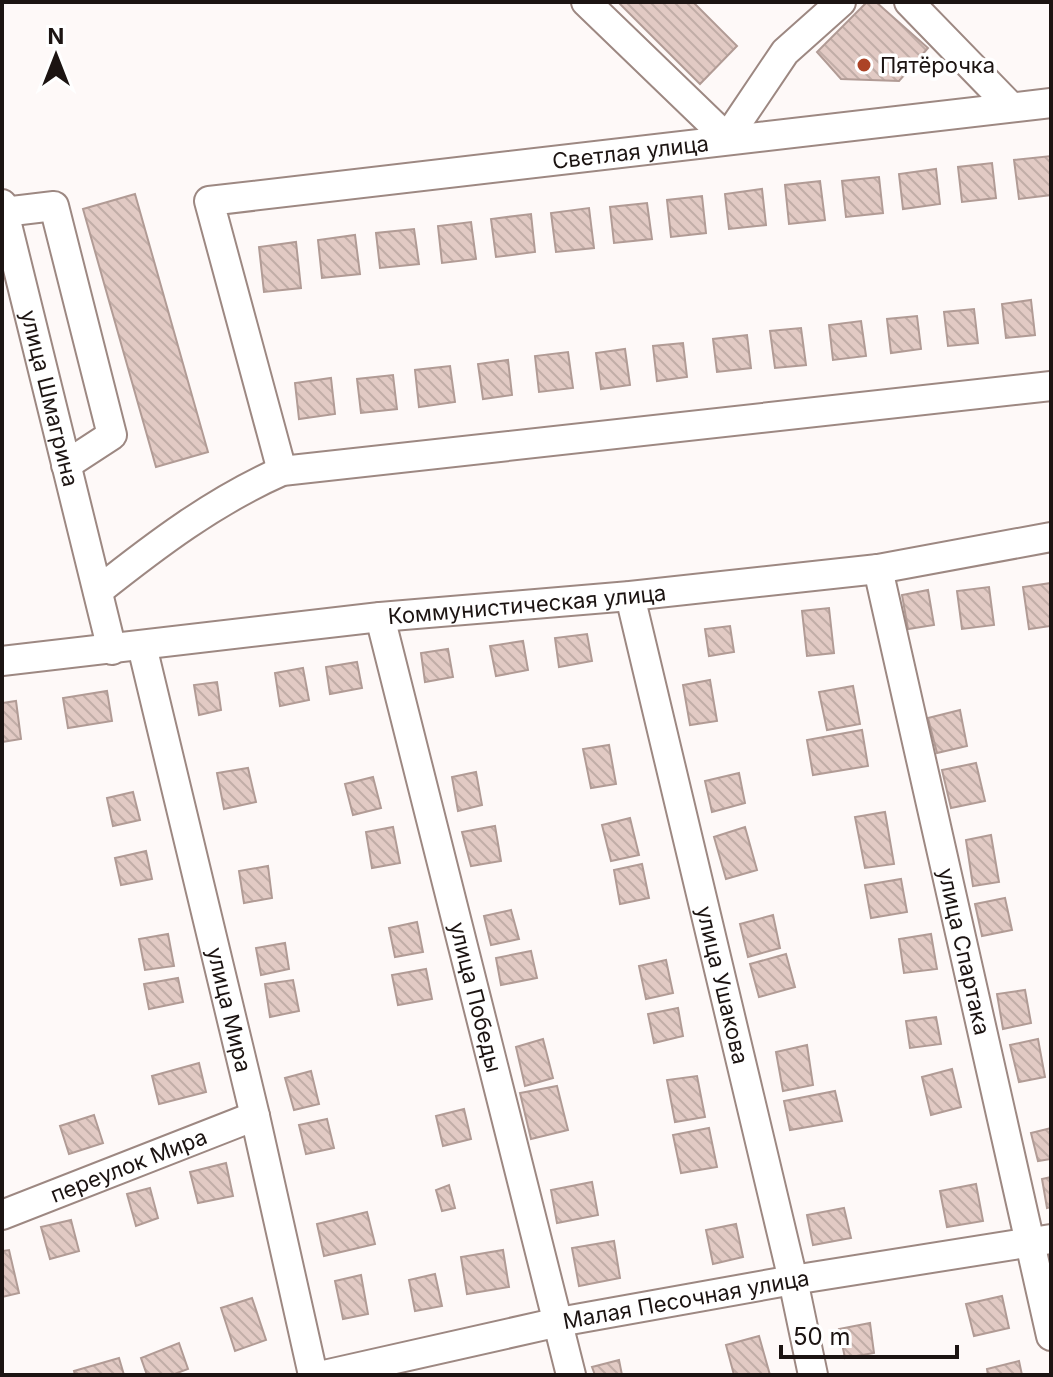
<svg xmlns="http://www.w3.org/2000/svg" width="1053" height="1377" viewBox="0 0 1053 1377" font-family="Inter,sans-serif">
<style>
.building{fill:url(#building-back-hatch);stroke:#b19b95;stroke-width:2}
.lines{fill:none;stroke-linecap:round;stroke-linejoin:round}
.minor-casing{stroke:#9d8882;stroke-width:32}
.minor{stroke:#fff;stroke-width:28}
.poi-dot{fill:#ac4326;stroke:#fff;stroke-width:3}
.labels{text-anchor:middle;stroke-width:7;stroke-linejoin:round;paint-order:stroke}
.poi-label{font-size:22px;fill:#1c1412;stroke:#fff;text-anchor:start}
.street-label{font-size:22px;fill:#1c1412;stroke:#fff}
</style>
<defs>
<pattern id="building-back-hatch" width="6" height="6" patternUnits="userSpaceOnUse" patternTransform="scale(2)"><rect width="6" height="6" fill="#e2cac4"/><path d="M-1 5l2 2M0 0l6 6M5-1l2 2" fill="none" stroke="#c1ada7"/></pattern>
</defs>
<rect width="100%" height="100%" fill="#fef9f8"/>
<path class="building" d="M618,2H693L737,46L700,84Z
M867,2H876L928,48L899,81L841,79L817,52Z
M1051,156V195L1019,199L1014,160Z
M992,163L996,198L962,202L958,167Z
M936,169L940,204L903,209L899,174Z
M879,177L883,213L846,217L842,181Z
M820,181L825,220L789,224L785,185Z
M762,189L766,225L729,229L725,194Z
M135,194L208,452L156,467L83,209Z
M702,196L706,233L671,237L667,200Z
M647,203L652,239L614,243L610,207Z
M589,208L594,248L556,252L551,213Z
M531,214L535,252L496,257L491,219Z
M471,222L476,259L442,263L438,226Z
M414,229L419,264L380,268L376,233Z
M355,235L360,274L322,278L318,240Z
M296,242L301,288L264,292L259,247Z
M1031,300L1035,335L1006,338L1002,304Z
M974,309L978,343L948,346L944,312Z
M917,316L921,349L891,353L887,319Z
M861,321L866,356L833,360L829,325Z
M801,328L806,365L775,368L770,331Z
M747,335L751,368L717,372L713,339Z
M683,343L687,377L657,381L653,346Z
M625,349L630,385L601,389L596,353Z
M568,352L573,388L539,392L535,356Z
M508,360L512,395L483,399L478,364Z
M450,366L455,402L419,407L415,370Z
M393,375L397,409L361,413L357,379Z
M331,378L335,414L299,419L295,383Z
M1051,583V626L1029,629L1023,587Z
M989,587L994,625L962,629L957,591Z
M928,590L934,625L908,629L902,595Z
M829,608L834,653L807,656L802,611Z
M730,626L734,652L709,656L705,629Z
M587,634L592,661L559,667L555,638Z
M523,641L528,670L496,676L490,646Z
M448,649L453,677L425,682L421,653Z
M357,662L362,688L330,694L326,667Z
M303,668L309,700L280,706L275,673Z
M710,680L717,721L690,725L683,685Z
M217,682L221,710L199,715L194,685Z
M853,686L860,724L827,730L819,692Z
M107,691L112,721L68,728L63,698Z
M16,701L21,739L2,742V703Z
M960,710L967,746L937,753L928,718Z
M862,730L868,766L813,775L807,740Z
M609,745L616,784L591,788L583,749Z
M976,763L985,801L951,808L942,770Z
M248,768L256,802L224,809L217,773Z
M476,772L482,805L458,811L452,777Z
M739,773L745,803L712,812L705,781Z
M373,777L381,808L353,815L345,784Z
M133,792L140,820L113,826L107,798Z
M885,812L894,864L865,868L855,817Z
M630,818L639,855L611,861L602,825Z
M495,826L501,861L471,866L462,832Z
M393,827L400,863L372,868L366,832Z
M745,827L757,870L726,879L714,837Z
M991,835L999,882L973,886L966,840Z
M146,851L152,879L121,885L115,858Z
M642,864L649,898L620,904L614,870Z
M268,866L272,898L244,903L239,871Z
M901,879L907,912L871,918L865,885Z
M1005,898L1012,930L982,936L975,904Z
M511,910L519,939L491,945L484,916Z
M773,915L780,948L748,957L740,924Z
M417,922L423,952L395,957L389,928Z
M168,934L174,966L145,970L139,939Z
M931,934L937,969L904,973L899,939Z
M285,943L289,969L261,975L256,948Z
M531,951L537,978L501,985L496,958Z
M786,954L795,987L759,997L750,964Z
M666,960L673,993L646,999L639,966Z
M426,969L432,999L398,1005L392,975Z
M178,978L183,1002L149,1009L144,984Z
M293,980L299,1011L270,1017L265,984Z
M1025,990L1031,1023L1003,1029L997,994Z
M678,1008L683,1036L654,1043L648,1014Z
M936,1017L941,1044L910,1048L906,1021Z
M543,1039L553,1078L525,1086L516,1047Z
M1038,1039L1045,1077L1019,1082L1010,1045Z
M807,1045L813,1085L783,1091L776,1052Z
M199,1063L206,1092L159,1104L152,1076Z
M952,1069L961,1107L931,1115L922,1077Z
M311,1071L319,1104L294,1110L285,1078Z
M697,1076L705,1117L675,1122L667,1080Z
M557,1086L568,1130L531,1139L520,1093Z
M835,1091L842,1121L790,1130L784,1101Z
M464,1109L471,1139L443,1146L436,1116Z
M94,1115L103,1143L69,1154L60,1126Z
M327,1119L334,1148L306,1154L299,1125Z
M709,1128L717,1167L681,1173L673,1135Z
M1051,1128V1159L1038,1161L1031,1133Z
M226,1163L233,1196L198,1203L190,1172Z
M1051,1177V1207L1047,1208L1042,1179Z
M592,1182L598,1215L557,1223L551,1190Z
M976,1184L983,1221L947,1227L940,1191Z
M449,1185L455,1208L442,1211L436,1190Z
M150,1188L158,1218L136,1226L127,1194Z
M844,1208L851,1238L813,1245L807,1215Z
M367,1212L375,1244L324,1256L317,1224Z
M71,1220L79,1251L50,1259L41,1227Z
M736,1224L743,1257L713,1264L706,1230Z
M614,1241L620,1278L579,1286L572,1248Z
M9,1250L19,1293L2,1297V1251Z
M503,1250L509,1287L467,1294L461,1257Z
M435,1274L442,1306L415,1311L409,1280Z
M361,1275L368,1314L343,1319L335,1281Z
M1002,1296L1009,1328L974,1336L966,1304Z
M252,1298L266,1340L235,1351L221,1308Z
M870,1323L874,1353L845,1358L839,1329Z
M759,1336L770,1375H734L726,1345Z
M179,1343L188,1369L172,1375H147L141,1358Z
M119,1358L124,1375H75L74,1371Z
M619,1360L622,1375H595L592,1367Z
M1019,1361L1022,1375H988L987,1369Z"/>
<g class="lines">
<defs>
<g id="minor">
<path d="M586,2L727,138L785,52L841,2"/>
<path d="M909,2L1011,107"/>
<path id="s1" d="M2,204L112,650"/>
<path d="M4,212L54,206L112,435L66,465"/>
<path id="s2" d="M282,471L209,201L1051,103"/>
<path id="s3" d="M878,569L1051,1336"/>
<path d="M98,591C156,545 214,501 282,471L1051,386"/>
<path id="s4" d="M630,596L793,1280L813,1375"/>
<path id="s5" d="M380,617L571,1375"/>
<path id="s6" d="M142,646L255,1116L313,1375"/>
<path id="s7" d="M2,661L380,617L630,596L878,569L1051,537"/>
<path id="s8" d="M2,1215L255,1116"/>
<path id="s9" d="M324,1375L559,1322L793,1280L1051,1239"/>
</g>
</defs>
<use href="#minor" class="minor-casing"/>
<use href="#minor" class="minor"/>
</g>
<circle class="poi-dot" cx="864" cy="65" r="8"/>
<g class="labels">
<g class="poi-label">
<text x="880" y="73">Пятёрочка</text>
</g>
<g class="street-label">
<text dy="8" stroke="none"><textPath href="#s2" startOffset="704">Светлая улица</textPath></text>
<text dy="8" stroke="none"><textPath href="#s1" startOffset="200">улица Шмагрина</textPath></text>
<text dy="8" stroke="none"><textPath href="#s7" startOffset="528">Коммунистическая улица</textPath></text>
<text dy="8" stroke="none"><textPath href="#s3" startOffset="392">улица Спартака</textPath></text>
<text dy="8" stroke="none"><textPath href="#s4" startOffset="400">улица Ушакова</textPath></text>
<text dy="8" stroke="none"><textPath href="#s5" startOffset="392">улица Победы</textPath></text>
<text dy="8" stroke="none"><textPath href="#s6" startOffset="374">улица Мира</textPath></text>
<text dy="8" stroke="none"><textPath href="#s8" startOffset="136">переулок Мира</textPath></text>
<text dy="8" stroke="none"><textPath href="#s9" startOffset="370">Малая Песочная улица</textPath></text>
</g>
</g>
<rect width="1053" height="1377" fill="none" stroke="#1c1412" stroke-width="8"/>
<g transform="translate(56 56)" stroke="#ffffff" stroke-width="6" paint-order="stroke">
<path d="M0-6L14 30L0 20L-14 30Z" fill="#1c1412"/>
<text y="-12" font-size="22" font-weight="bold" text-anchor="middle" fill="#1c1412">N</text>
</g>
<path d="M781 1345v12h176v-12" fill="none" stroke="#1c1412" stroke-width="4"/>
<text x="793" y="1345" font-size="24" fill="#1c1412" stroke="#ffffff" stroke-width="6" paint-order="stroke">50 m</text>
</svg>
